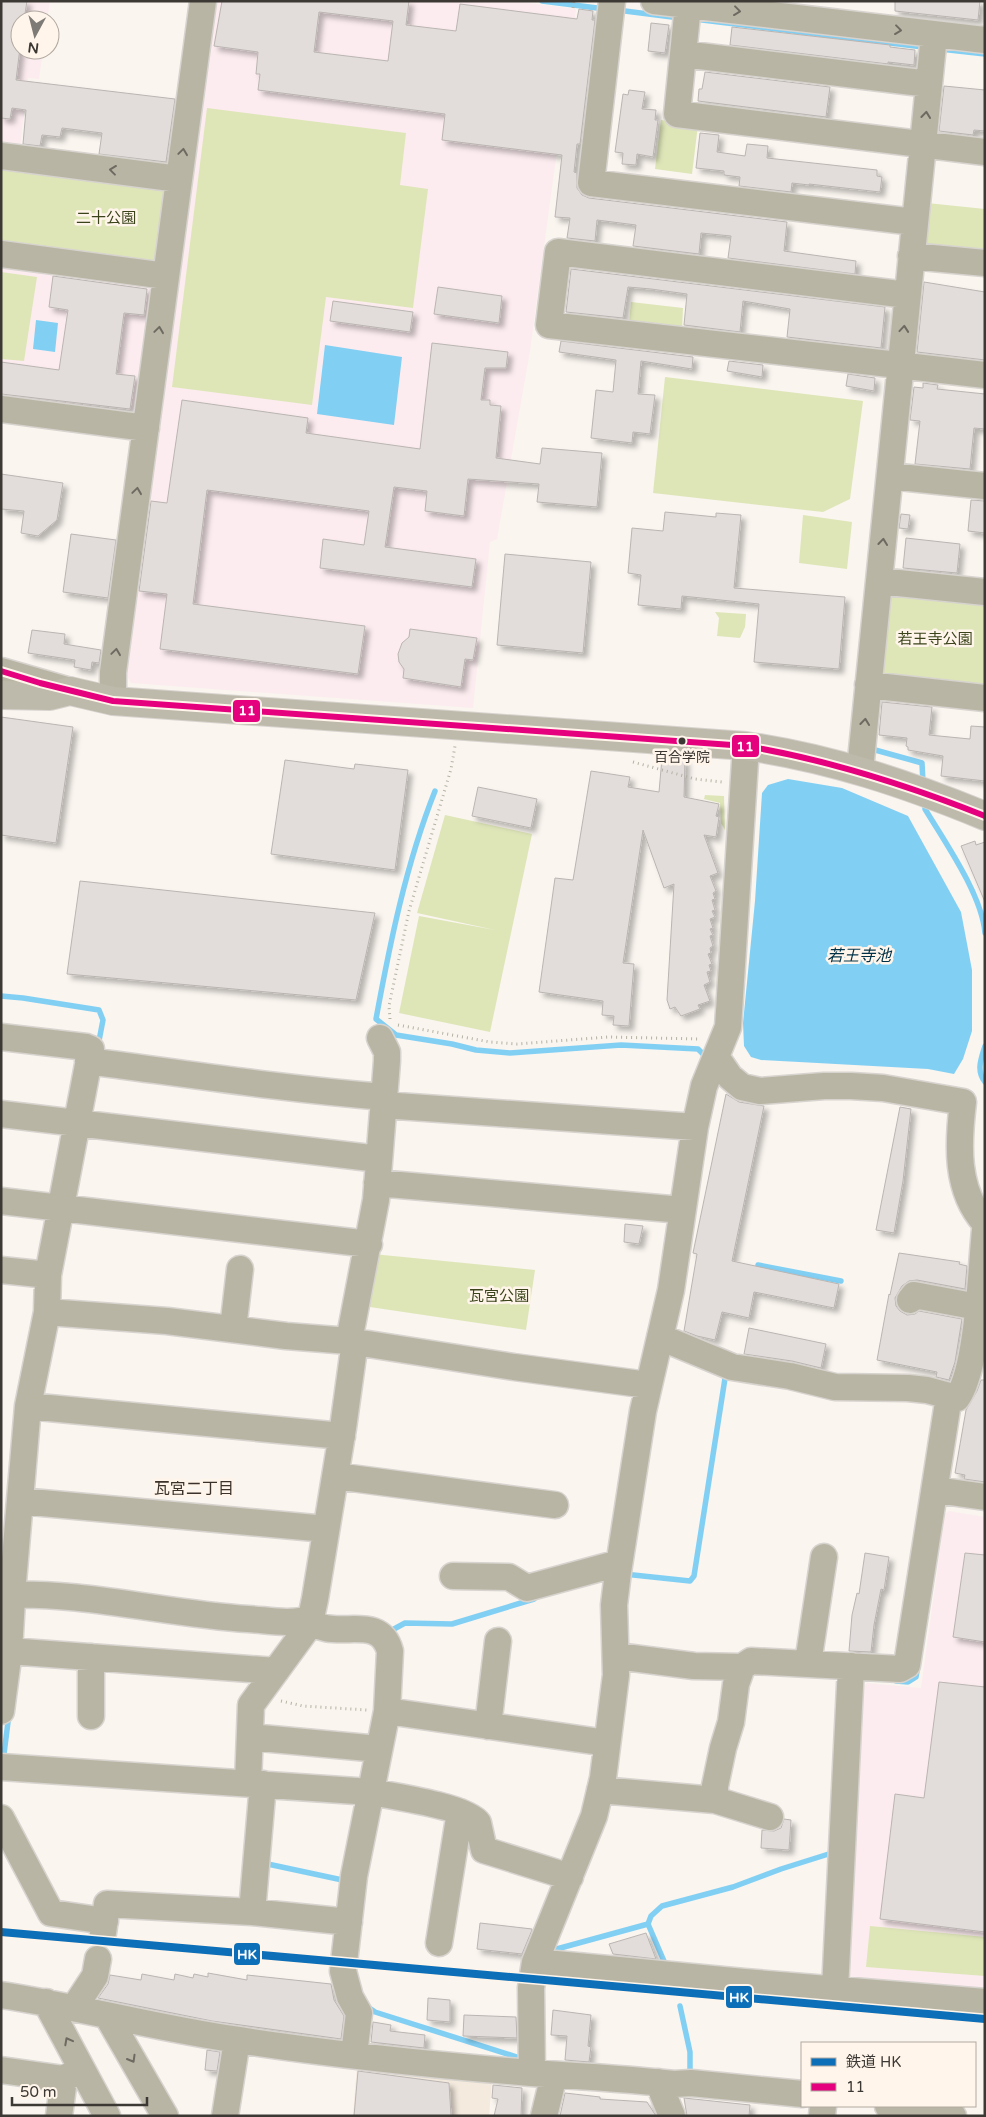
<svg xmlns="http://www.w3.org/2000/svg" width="986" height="2117" viewBox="0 0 986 2117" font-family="'Varela Round','Noto Sans JP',sans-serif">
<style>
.built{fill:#f4eade}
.education{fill:#fcecef}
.green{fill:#dee6b8}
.water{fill:#82cff4}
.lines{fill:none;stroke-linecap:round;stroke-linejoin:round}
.stream{stroke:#82cff4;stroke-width:5.5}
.building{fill:#e2ddda;stroke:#bab5b2;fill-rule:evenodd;filter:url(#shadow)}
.minor-casing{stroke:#d7d3ce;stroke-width:29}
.major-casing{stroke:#d7d3ce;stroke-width:30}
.path{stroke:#b4b2a4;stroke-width:3;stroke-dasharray:1 4;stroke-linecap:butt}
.minor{stroke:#b9b5a4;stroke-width:26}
.major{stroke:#bebaab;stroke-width:28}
.bus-1-casing{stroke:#fff5ea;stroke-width:10}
.bus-1{stroke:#e5007d;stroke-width:6}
.rail-1-casing{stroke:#fff5ea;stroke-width:11}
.rail-1{stroke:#0d6fb8;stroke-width:8}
.oneway{stroke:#6e6a61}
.bus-dot{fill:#3c3834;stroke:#fff5ea;stroke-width:2}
.labels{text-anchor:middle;stroke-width:5;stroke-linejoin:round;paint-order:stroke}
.bus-label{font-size:14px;fill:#3c3834;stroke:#fff5ea}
.park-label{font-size:15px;fill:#3a431a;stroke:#fff5ea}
.water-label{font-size:16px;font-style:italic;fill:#003147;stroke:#fff5ea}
.neighbourhood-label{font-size:16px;fill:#3b332b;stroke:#fff5ea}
.line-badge{stroke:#fff5ea;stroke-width:2}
.badge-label{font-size:14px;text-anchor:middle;font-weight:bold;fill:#fff}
</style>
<defs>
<filter id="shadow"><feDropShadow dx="4.5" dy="4.5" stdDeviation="2.5" flood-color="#0004"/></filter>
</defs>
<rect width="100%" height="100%" fill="#faf5ef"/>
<path class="built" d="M357,2066L492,2079L489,2116H353Z"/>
<path class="education" d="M1,1H50L47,20H20V50H43L39,79L28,78L20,148L1,145Z
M216,1H513L576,9L530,351L497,539L490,542L473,708L131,683L125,672Z
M1,262L145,279L153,288L140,403L133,410L1,395Z
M949,1511L985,1517V1992L847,1981L863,1687L867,1683L921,1688L945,1514Z"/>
<path class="green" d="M207,108L406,133L400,185L428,189L413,308L326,297L312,405L172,387Z
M661,120L698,125L692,174L655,169Z
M1,164L161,185L167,192L159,258L151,264L1,245Z
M927,203L985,209V254L930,249L923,240Z
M1,272L37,277L24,361L1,359Z
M631,302L683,308L682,330L629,324Z
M665,377L863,401L850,499L823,512L653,493Z
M803,515L852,522L847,569L799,563Z
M887,595L985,599V689L880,673Z
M715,612L746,614L745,627L740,638L717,636L719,618Z
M705,795L724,796L725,830L721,823L720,803L704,799Z
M445,815L532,834L490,1032L399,1013L419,916L495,930L417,913Z
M373,1254L535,1270L526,1330L363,1306Z
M870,1926L985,1937V1976L866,1967Z"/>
<path class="water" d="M36,320L58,323L55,352L33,349Z
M325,345L402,357L394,425L317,414Z
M788,779L842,788L908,816L961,912L972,970V1031L963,1059L954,1074L928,1069L761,1060L751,1057L744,1046L743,1023L755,901L762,793L768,785Z"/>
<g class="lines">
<path class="stream" d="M542,1L605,9
M617,10L680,18
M694,19L923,47L922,49
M940,49L985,54
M868,748L922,763L923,783
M435,791C406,864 390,943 376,1019L396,1035L452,1044L476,1050L510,1053L621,1045L698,1049L707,1058
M925,800V809C945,842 982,895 985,933
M1,996L23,998L99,1010L103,1020L98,1046
M985,1046C981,1059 976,1071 985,1082
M758,1265L841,1281
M624,1574L690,1581L694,1576L726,1372
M394,1629L405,1623L452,1624L534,1599
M896,1681L908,1682L916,1677L918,1665
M3,1762L9,1714
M263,1863L347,1881
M648,1924L667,1968
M552,1954L553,1950L648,1924L651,1916L662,1906L733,1887L781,1869L835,1852
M365,2005L375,2012L523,2059
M680,2006L690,2052V2071"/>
</g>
<path class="building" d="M1,1H27L24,20H20V48L16,80L175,99L166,162L99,154L102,133L62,128L60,137L42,135L40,146L23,144L26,110L12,108L10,119L1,118Z
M222,1H409L406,25L456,31L460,4L577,19L579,9L593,11L592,20H595L580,144H577L574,172L577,173V188L582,195L589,198L787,222L784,251L856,261L855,274L728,258L731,236L701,233L699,254L633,246L636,225L597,220L595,241L567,238L570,218L555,217L562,155L442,140L445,114L258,90L260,74H256L258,52L214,46ZM319,12L393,21L388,61L314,52Z
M895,1H980L978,20L895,11Z
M651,23L669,25L665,53L648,51Z
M732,27L890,45V47L915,50L914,65L888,62V64L730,45Z
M705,72L830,87L826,117L698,101L699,89H702Z
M944,86L985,90V131L974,130L973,135L939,131Z
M629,90L645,92L642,109L656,110L655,120H658L653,157L637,154L636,165L622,164L623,153L615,152L623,94L628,95Z
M700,133L719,135L717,152L745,156L747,144L768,146L767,158L877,170V176L882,177L880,192L809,184V185L792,183L791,192L739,186L740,177L724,175V171L696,168Z
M571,269L885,307L881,348L787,337L790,309L743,301L740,332L684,325L687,294L651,289L628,287L623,318L566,312Z
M53,276L147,289L144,315L124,313L116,374L135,376L130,409L1,394V362L59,370L68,310L49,307Z
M924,282L985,292V360L917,352Z
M438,287L502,296L499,323L434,314Z
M333,301L413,312L410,332L330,321Z
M561,341L693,357L692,369L641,361L638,394L655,395L650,434L633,432L632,443L591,438L596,390L613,392L616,360L559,352Z
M432,343L508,352L506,368H485L481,400H490V405L501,406L496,458L540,464L542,448L602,453L597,507L537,502L539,484L468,479L464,516L425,511L427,491L394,487L385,547L476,559L472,587L320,568L323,539L364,545L369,511L207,490L193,604L365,626L358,674L160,649L167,594L139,591L151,501L167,503L182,400L308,418L306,433L420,449Z
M729,361L763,365L762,377L727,371Z
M848,374L875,378L874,391L846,386Z
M923,383L938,385L937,389L985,394V429L974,428L970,469L915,464L920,421L910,420L914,387L923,388Z
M1,474L63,483L57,520L38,536L21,533L24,511L1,509Z
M971,500L985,501V533L968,531Z
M665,512L716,517V513L741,515L734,588L845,597L839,669L754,662L759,604L682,596L681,609L638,605L641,575L628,573L632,528L663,531Z
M901,514L910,515L908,529L899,528Z
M71,534L116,540L108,598L63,592Z
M906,538L960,544L957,573L903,568Z
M505,554L591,562L583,653L497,645Z
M410,629L477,638L473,660L465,659L461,687L403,678L404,669L399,662L398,654L402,643L409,637Z
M32,630L65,634L64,644L101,650L99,663L92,662L91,670L74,667L75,660L28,653Z
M882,702L932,707L929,735L970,739L971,726L985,727V781L941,776L943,756L908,750V747L906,746L907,738L879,735Z
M1,717L73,727L56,843L1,835Z
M662,758L685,760L684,797L719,804L716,816L719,817L716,837L704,835L718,873L710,876L716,891L713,893L715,899L712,900L715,910L712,911L715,917L710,919L713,928L710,929L713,935L710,936L713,946L710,948L711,953L708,954L712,964L709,965L711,971L707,972L710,982L704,985L710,1001L698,1005L700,1009L681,1016L675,1007L670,1009L667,1000L674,884L664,888L643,830L623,963L634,964L629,1026L613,1025L614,1016L602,1015L603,1001L539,992L555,878L573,880L591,771L630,777L628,787L659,792Z
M285,760L354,769L355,764L408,770L395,870L271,854Z
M478,787L537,799L531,828L472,816Z
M975,841L976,845L985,842V902L961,846Z
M80,881L375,913L356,1000L67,974Z
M726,1094L739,1102L764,1106L732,1261L839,1284L834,1308L754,1292L749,1318L722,1312L715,1340L697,1336L684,1331L697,1254L693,1253Z
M900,1107L911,1109L903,1181L894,1233L876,1230Z
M625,1224L643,1226L639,1244L624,1242Z
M899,1253L960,1262L959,1264L967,1266L965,1289L917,1280L909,1281L902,1286L895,1298L896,1306L900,1311L907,1315L915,1314L919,1311L962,1319L955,1362L949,1380L936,1377L937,1372L877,1360L889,1294L890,1295Z
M749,1328L826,1344L821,1368L792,1361L744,1354Z
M981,1380H985V1482L964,1479L965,1475L955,1473L966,1410L977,1391Z
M865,1553L889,1557L884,1590L881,1589L874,1625L871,1652L849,1651L852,1615L857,1593L859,1594Z
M965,1553L985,1555V1642L953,1637Z
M939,1682L985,1687V1932L880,1919L895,1794L924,1798Z
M784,1819L791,1820L789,1850L761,1848L762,1830L774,1831L781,1828Z
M480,1923L532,1929V1930L522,1954L477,1949Z
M646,1933L656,1959L613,1954L609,1944Z
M208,1973L247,1980V1975L331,1984L334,2000L344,2016L341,2039L212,2021L98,1998L108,1984L110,1975L141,1980L142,1974L174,1980L175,1974L193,1978L194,1974L208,1977Z
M428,1998L450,2000V2022L427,2020Z
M553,2010L591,2015L588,2046L591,2047L589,2062L565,2060L567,2036L551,2035Z
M464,2015L516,2017L517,2038L463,2036Z
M373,2022L391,2025L390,2031L425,2035L424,2048L371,2042Z
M207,2050L220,2052L217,2071L205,2070Z
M358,2071L449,2083L451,2116H354Z
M493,2085L522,2088L521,2116H494L498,2099L492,2098Z
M565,2093L600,2097V2099L647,2102L656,2116H560Z
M684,2098L750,2105L749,2116H687Z"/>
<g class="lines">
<defs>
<path id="minor" d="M612,1L591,183L914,222
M654,1L985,40
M688,5L677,114L985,152
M683,54L929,84
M1,156L179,179
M1,254L166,276
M911,256L985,263
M907,295L558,252L549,325L985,375
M1,409L146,428
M890,476L985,486
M879,581L985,592
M1,671L70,691
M868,685L985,698
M113,701V672L203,1
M860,770L934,35
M1,1037L86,1047L91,1049L48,1275L47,1312L28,1406L13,1582L9,1651L1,1711
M717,1058L730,1077L742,1087L760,1091L824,1086H851L883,1088L963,1102C958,1143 955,1190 985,1223
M88,1061C187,1074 285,1089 384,1097
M383,1105L695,1127
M1,1114L379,1159
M377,1183L682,1210
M1,1201L369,1244
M1,1270L48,1275
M910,1300L914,1295L978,1307
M47,1312L167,1321L286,1336L349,1341L514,1367L648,1385
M233,1329L240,1269
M660,1337L732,1367L790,1376L835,1387L908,1388L927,1390L957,1398C978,1370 981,1268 985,1230
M349,1341L376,1200L387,1061V1052L380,1038
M28,1406L342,1436
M336,1476L555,1505
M936,1490L985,1497
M20,1501L326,1529
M453,1576L509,1577L527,1588L619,1563
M1,1595C83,1591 167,1614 248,1619C267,1620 290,1625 309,1619L312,1613L315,1599L343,1428L355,1341
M309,1619C332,1644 379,1610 390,1651L387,1711L354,1876L343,1971L350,1997L359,2013L354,2055
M9,1651L276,1671
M617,1656L694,1666L742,1667
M808,1663L824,1557
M387,1711L607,1743
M91,1716V1657
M488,1726L498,1641
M250,1737L379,1749
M1,1767L371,1792C392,1796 468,1807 478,1823L484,1850L570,1877
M248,1783L251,1705L308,1627L309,1619
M600,1790L715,1800L770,1817
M715,1800V1786L723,1748L731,1722L736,1684L742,1667L751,1661L900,1669L907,1665L949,1396
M1,1818L51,1913L105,1921
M252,1912L349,1922
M103,1933L107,1904L252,1912L263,1784
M439,1943L460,1812
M535,1962L744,1982L985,2002
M835,1990L851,1666
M1,1995C81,2007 159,2029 239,2040C335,2055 434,2065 531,2073C579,2076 627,2079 674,2084L691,2083L802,2094
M46,2002L107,2116
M74,2008L95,1976L98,1959
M108,2017L165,2116
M1,2070L64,2079
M532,2073L531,1988L535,1962L594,1816L603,1778L616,1675L614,1605L618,1572L643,1411L671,1290L695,1127L704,1086L728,1027L746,746
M658,2082L672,2116
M888,2106L953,2116
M59,2116L64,2079L79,2070
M225,2116L237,2040
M544,2116L554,2075
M822,2116L823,2106"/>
<path id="major" d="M1,695L50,696L70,691L113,701L746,746C830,758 907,784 985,816"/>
</defs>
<use href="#minor" class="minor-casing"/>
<use href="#major" class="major-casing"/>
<path class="path" d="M573,8L574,1
M633,762L695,779L722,782
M390,1019L389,1006L409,911L451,769L455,746
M398,1025L490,1042L517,1044L608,1037L700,1039
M281,1701L303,1706L367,1710"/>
<use href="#minor" class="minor"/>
<use href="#major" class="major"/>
<defs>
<path id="bus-1" d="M1,671L40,683L113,701L746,746C829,760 907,785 985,816"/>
</defs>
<use href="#bus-1" class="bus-1-casing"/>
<use href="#bus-1" class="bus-1"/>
<defs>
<path id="rail-1" d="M1,1932L985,2019"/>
</defs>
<use href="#rail-1" class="rail-1-casing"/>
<use href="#rail-1" class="rail-1"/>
</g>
<defs><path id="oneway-chevron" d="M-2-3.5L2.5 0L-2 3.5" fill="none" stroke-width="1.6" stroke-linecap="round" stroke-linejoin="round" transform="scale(1.25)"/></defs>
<g class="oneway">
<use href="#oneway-chevron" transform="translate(737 11) rotate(7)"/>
<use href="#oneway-chevron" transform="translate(898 30) rotate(7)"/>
<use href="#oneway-chevron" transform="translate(926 115) rotate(-84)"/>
<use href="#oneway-chevron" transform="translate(183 152) rotate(-82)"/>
<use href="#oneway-chevron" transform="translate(113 170) rotate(-173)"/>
<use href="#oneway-chevron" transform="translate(904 329) rotate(-85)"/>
<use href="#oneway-chevron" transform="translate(159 330) rotate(-82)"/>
<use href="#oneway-chevron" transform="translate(137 491) rotate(-82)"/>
<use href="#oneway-chevron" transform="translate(883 542) rotate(-84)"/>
<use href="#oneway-chevron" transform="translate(116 652) rotate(-82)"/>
<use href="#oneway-chevron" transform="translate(865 722) rotate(-84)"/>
<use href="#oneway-chevron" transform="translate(68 2041) rotate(-118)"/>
<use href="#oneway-chevron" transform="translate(132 2059) rotate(60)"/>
</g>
<circle class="bus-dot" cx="682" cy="741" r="4.5"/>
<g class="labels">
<g class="bus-label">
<text x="682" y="762">百合学院</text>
</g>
<g class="park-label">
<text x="106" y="223">二十公園</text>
<text x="935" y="644">若王寺公園</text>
<text x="499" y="1301">瓦宮公園</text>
</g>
<g class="water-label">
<text x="859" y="961">若王寺池</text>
</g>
<g class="neighbourhood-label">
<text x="194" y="1494">瓦宮二丁目</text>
</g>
</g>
<g class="line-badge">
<rect x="232" y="699" width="29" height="24" rx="5" fill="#e5007d"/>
<rect x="731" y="734" width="29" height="24" rx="5" fill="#e5007d"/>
<rect x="233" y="1942" width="28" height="24" rx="5" fill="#0d6fb8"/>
<rect x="725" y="1985" width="28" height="24" rx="5" fill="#0d6fb8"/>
</g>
<g class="badge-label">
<text x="247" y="715">11</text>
<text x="745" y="751">11</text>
<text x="247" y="1959">HK</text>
<text x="739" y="2002">HK</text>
</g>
<rect width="986" height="2117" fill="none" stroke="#3c3834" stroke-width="5"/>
<rect x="801" y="2042" width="175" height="65" fill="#fff5ea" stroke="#b1a9a1"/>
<rect x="811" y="2058" width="25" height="8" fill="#0d6fb8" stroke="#b1a9a1"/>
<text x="846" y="2067" font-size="15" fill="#3c3834">鉄道 HK</text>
<rect x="811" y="2083" width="25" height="8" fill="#e5007d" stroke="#b1a9a1"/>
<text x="846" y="2092" font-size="15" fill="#3c3834">11</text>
<g transform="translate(35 35) rotate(187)"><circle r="24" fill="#fff5ea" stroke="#b1a9a1"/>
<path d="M0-4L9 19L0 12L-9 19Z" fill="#7e7a75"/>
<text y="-8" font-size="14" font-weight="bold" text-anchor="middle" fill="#3c3834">N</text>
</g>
<path d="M12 2097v8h135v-8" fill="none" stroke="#3c3834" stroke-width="2.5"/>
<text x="20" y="2097" font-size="15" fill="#3c3834" stroke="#fff5ea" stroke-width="4" paint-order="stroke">50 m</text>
</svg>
